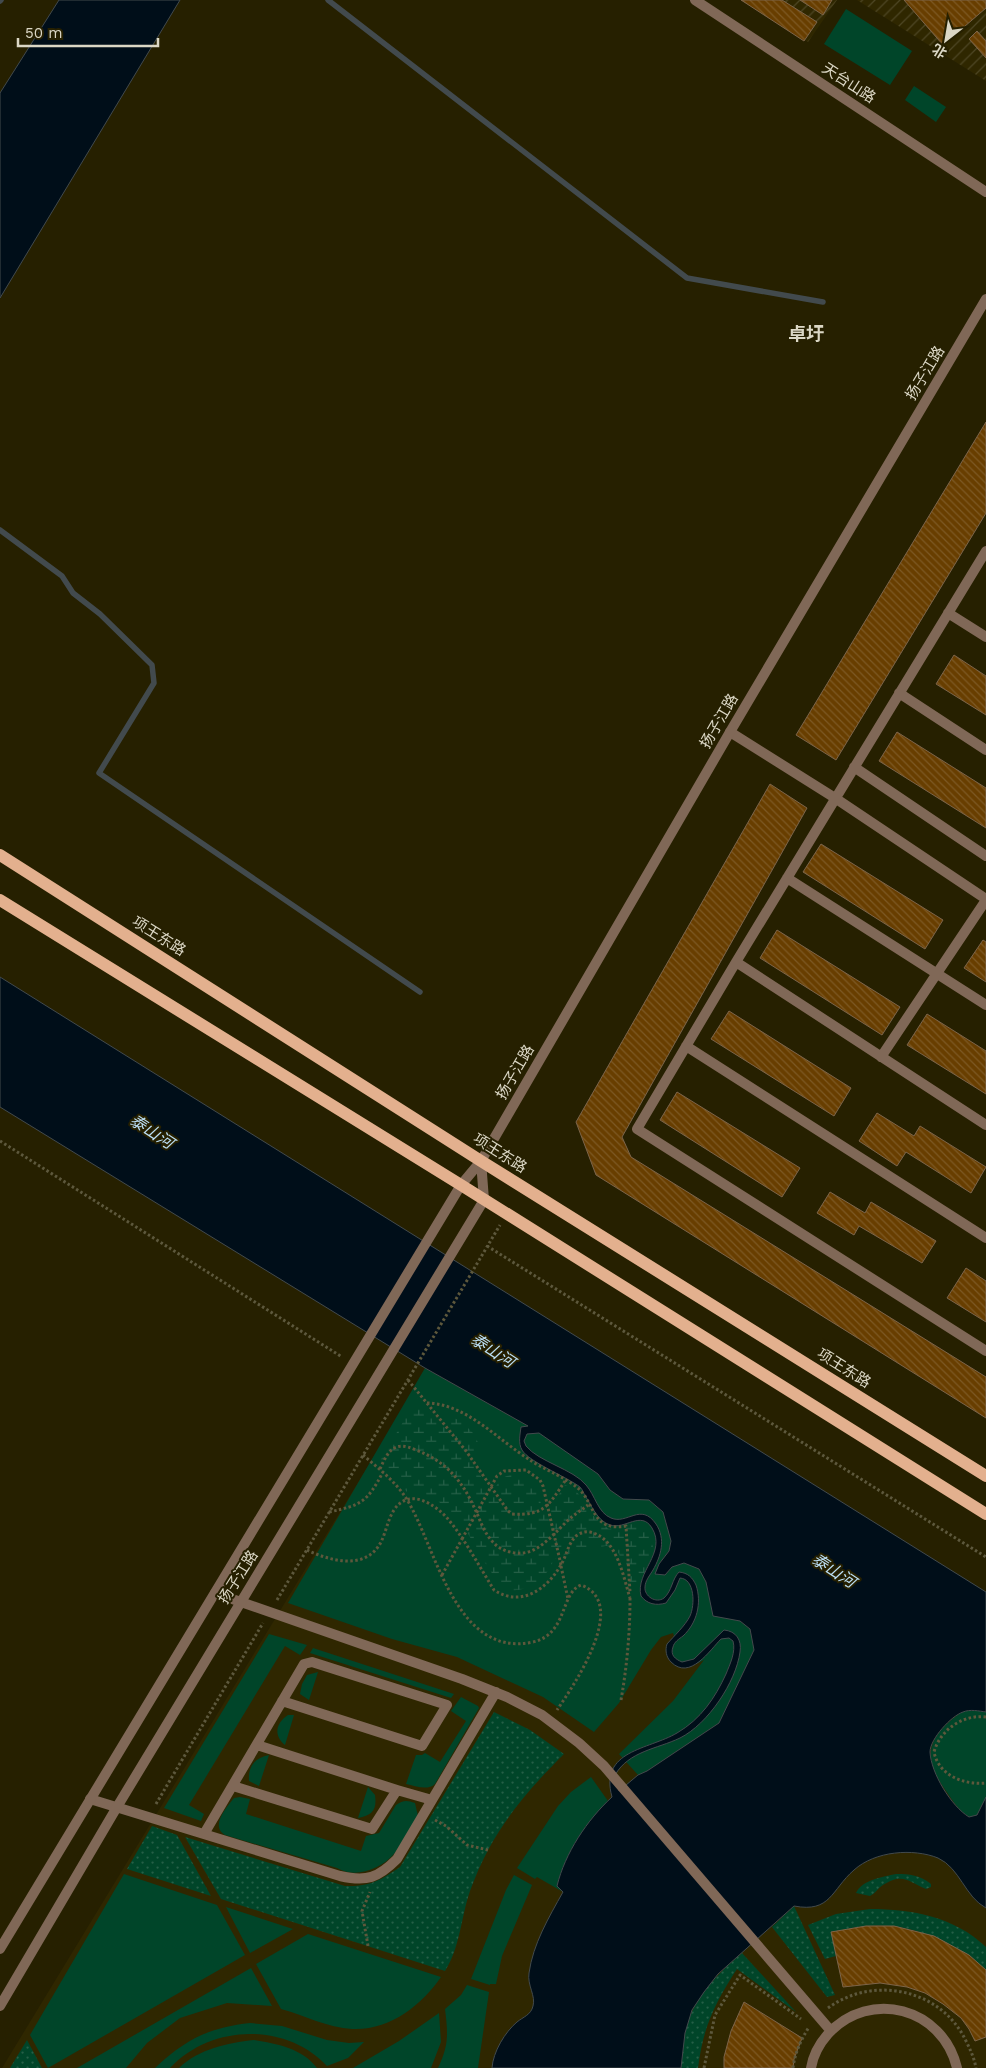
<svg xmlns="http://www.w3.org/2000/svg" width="986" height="2068" viewBox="0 0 986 2068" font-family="'Work Sans','Noto Sans SC',sans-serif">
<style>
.built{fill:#2f2700}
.industrial{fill:url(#industrial-furrows)}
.grass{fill:#004529}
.wetland{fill:url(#wetland-marsh)}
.park{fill:url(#park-dots)}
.water{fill:#000e19;stroke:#424a4d;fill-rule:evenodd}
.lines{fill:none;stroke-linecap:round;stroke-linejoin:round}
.stream{stroke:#424a4d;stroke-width:5.5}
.building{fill:url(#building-back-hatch);stroke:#7c644a}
.path{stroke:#5d583c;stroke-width:3;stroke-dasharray:2.5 2.5;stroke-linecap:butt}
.service{stroke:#806857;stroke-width:10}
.tertiary{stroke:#806857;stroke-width:10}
.primary{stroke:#e3b08e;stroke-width:12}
.path-bridge{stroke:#5d583c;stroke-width:3;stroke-dasharray:2.5 2.5;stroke-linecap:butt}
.labels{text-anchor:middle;stroke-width:4;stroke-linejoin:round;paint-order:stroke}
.street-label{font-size:15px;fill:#dbd7c5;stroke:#262000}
.water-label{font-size:16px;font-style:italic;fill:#bcdff5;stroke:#262000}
.quarter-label{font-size:18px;font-weight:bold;fill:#dbd7c5;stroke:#262000}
</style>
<defs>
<pattern id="industrial-furrows" width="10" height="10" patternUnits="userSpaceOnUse" patternTransform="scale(1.25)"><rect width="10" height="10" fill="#2f2700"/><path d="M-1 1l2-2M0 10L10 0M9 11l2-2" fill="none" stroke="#4d4624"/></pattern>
<pattern id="wetland-marsh" width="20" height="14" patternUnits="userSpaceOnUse" patternTransform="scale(1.25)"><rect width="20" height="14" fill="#004529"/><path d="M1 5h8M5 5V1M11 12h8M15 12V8" fill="none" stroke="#255f47"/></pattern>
<pattern id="park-dots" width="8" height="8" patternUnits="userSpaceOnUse" patternTransform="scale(1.25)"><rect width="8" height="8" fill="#004529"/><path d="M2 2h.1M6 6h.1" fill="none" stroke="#255f47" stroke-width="1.8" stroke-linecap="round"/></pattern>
<pattern id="building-back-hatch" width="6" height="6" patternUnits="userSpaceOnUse" patternTransform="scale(1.25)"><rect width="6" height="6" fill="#683e00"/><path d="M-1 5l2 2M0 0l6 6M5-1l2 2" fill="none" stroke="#7d5924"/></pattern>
</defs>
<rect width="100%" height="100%" fill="#262000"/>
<path class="built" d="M427,1369L963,1711H979L986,1712V2068H2Z"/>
<path class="industrial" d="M741,0H837L808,42Z
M857,0H986V81Z"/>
<path class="grass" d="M846,9L912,51L890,85L824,44Z
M914,86L946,107L936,122L905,100Z
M425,1368L549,1438L598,1474L610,1490L623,1499L649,1500L663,1512L671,1541L669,1551L659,1564L665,1575L672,1567L684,1563L699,1569L706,1582L711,1598L725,1618L740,1621L750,1629L754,1650L719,1723L647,1771L638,1775L619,1754L673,1701L704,1660C687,1669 672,1674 666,1649L674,1636L673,1633L661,1637L651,1650L619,1703L594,1732L543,1697L457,1657L392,1639L288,1603Z
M269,1634L307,1645L300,1655L285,1646L189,1805L204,1814L201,1821L164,1808Z
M313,1648L454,1694L451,1698L310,1653Z
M318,1672L309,1700L300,1694L302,1684L307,1675Z
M461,1697L478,1706L479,1708L435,1784C428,1791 415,1786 406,1784L416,1755H422L425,1753L440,1762L466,1721L451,1711Z
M963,1711H979L986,1712V1797L977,1815L969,1817C958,1810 953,1801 946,1791C920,1755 929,1735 963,1711Z
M288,1715H294L285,1745C273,1735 276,1723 288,1715Z
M269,1755L259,1786L249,1781C248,1767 254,1758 269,1755Z
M591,1777L608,1801L586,1826L563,1892L537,1877L535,1879L517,1868L558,1806L571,1792Z
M368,1787L375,1795C377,1810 373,1815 358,1818Z
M240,1797L250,1799L246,1814L361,1851L366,1836L379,1833L396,1805C403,1800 407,1800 415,1803L418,1816C410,1829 404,1843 394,1854C381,1869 355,1879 337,1868L225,1835C210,1826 226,1808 234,1798Z
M124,1874L217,1905L245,1955L48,2068L30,2035Z
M514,1875L532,1885L502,1956L496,1984H490V1985L471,1979L506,1890Z
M226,1907L293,1929L250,1953Z
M308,1934L441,1977C422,2005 389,2031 352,2029C328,2028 304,2015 281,2009L256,1964Z
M251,1968L272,2006L227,2003L180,2018L147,2043L126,2068H77Z
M467,1985L489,1992L478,2068H438C449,2045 448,2034 445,2009L461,1995Z
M439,2013L441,2042L431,2068H353L399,2041Z
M250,2023L282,2026L327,2040L349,2043L364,2042L348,2058L327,2066C286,2022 211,2024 170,2068H155C186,2039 208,2028 250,2023Z
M254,2040C277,2044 302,2048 317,2068H179C199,2049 227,2043 254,2040Z"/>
<path class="wetland" d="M417,1398L432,1413L442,1418H454L461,1421L475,1435L478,1443L474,1467L493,1493C495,1490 496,1485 499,1482C508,1468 528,1478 537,1487L543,1513L553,1504L565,1485C579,1490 581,1498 589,1510C594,1518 601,1524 609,1529C617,1528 625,1525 633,1524C672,1524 644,1576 634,1594L619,1554C615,1549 613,1547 607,1546C600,1546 560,1555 555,1559C552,1562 550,1569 547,1572C539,1583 521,1594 507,1589C494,1583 471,1538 462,1523C447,1508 430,1489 407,1492L379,1463Z"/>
<path class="park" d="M494,1712L530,1730L564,1754C521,1797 491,1833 470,1891C461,1917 460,1948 445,1971L221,1899L185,1837L345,1886C370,1887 381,1880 400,1867Z
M152,1826L177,1835L211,1896L127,1869Z
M896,1874C910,1874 920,1875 931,1884V1887L926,1889C909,1882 903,1872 883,1885C878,1888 876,1893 870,1896L856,1893C863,1879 883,1877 896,1874Z
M794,1906L835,1995L827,1997L772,1927Z
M870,1909C912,1909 955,1917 986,1947V1970C954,1941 910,1922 866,1926C854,1927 843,1930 831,1932L836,1956L825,1959L808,1925L836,1914Z
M742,1953L796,2012L737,1969C715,2003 703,2027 698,2068H681C682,2012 702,1988 742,1953Z
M27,2040L42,2068H10Z"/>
<path class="water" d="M59,0H180L0,298V93Z
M0,977L986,1592V1712C979,1711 970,1709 963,1712C951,1716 930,1739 930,1752C931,1773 951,1806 969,1817L977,1815L986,1797V1908C965,1897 960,1868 938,1858C913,1848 875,1851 854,1870C831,1890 831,1913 794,1906L718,1974L704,1992L692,2010L685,2033L681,2068H492C493,2052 505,2032 517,2022C523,2017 531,2015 533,2006C536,1996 527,1985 529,1973C533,1944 549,1917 563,1892L557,1886C565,1853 587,1820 612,1797C599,1750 648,1750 677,1733C701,1719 715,1698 726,1674C730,1664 736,1652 733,1641L729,1638L721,1639C710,1650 690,1681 671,1662C666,1657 665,1650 667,1644C674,1636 685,1626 690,1616C695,1605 695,1579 680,1578L675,1590L666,1603C656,1606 647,1604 641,1596C635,1572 667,1553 652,1528C641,1510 625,1530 610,1525C598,1521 592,1507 586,1497C583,1493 583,1490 580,1487C567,1477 529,1462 522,1450C518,1443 520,1435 521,1427L528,1426L425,1368L0,1107ZM539,1433L598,1474L610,1490L623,1499L649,1500L663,1512L671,1541L669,1551L659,1564L655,1574L665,1575L672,1567L684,1563L699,1569L706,1582L713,1616L740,1621L750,1629L754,1650L719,1723L647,1771L638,1775L619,1791L615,1775C629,1751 657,1749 680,1738C708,1724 736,1682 740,1652C742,1640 736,1631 724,1630L694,1659L682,1662C675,1659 670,1655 673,1647C674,1642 679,1639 683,1636C697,1623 702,1603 696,1585C692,1577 688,1573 679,1572C672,1579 672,1591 664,1598C656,1604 644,1596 645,1587C645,1581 650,1575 653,1570C661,1556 666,1539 656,1524C641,1502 627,1525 611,1518C598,1513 595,1495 586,1485C573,1469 539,1462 526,1446L524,1441L527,1434Z"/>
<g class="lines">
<path class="stream" d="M328,0L687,278L823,302
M0,1L1,0
M0,530L62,576L73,593L100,614L152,665L154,683L99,773L420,992"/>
</g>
<path class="building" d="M741,0H782L817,22L804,41Z
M800,0H832L823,15Z
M904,0H986V8L943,45Z
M977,31L986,41V58L969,39Z
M986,422V513L836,760L796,735Z
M954,655L986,676V715L936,684Z
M897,732L986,788V828L879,761Z
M770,784L807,808L622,1137L631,1157L986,1377V1418L596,1175L576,1122Z
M821,844L943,920L925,949L803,872Z
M777,930L900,1007L882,1035L760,958Z
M983,940L986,942V982L964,968Z
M729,1011L851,1088L834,1116L711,1039Z
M927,1014L986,1051V1094L907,1045Z
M677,1092L800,1168L782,1197L660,1120Z
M877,1113L914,1136L920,1126L986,1167L971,1193L906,1152L897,1166L859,1141Z
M830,1192L865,1213L871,1202L936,1241L922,1263L859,1226L854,1235L817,1213Z
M966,1268L986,1281V1322L947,1298Z
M866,1926H894L934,1936L969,1955L986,1970V2037L975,2041L969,2029L961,2018L943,2004L925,1993L907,1987L880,1983L843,1987L831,1932Z
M744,2002L802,2038L794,2059L793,2068H724V2057L731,2031Z"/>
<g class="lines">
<path class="path" d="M0,1141L342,1357
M487,1246L986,1557
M408,1380L466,1451L508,1511L512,1514C544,1516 549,1505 565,1481
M427,1403C467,1404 498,1440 530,1460C545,1470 565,1477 579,1489C595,1504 592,1532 626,1526L630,1592
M363,1455C378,1468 395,1481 406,1498C436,1545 454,1659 533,1642C568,1634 560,1593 581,1585C630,1603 574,1685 557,1710
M380,1469C388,1451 394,1440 416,1450C445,1461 461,1479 474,1507C480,1519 484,1534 494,1543C500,1550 512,1554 522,1553C542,1552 558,1528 573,1516C578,1512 583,1509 588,1505
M329,1512C362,1505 367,1502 383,1472
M307,1550C330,1561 366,1571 381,1542C386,1532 388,1519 394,1510C409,1487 435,1504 448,1519C466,1541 479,1566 494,1590C521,1608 548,1589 562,1563C567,1554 568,1544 576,1536C580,1533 585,1531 590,1532C617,1538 623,1576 630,1598
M561,1566L568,1599
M442,1575L462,1539
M277,1600L500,1225
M621,1700C627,1666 630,1632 630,1598
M986,1717C963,1714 940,1730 934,1752C939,1776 964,1785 986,1783
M156,1804L263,1623
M435,1820L446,1826L467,1845L488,1850
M368,1946L362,1911L370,1892
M828,2008C873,1975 940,1989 965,2039C970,2049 974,2057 976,2068
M704,2068L715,2015L740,1975L801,2019
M793,2068C795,2052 801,2040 809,2027"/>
<path class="service" d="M986,551L736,962L637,1129L986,1351
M948,613L986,637
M899,693L986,750
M730,732L835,798L986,899
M854,767L986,856
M787,878L986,1005
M736,962L986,1125
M686,1046L986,1238
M881,1057L986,900
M215,1593L462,1679L507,1697L542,1715L579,1743L604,1766L831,2031
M233,1786L372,1829L397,1790L257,1745
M397,1790L432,1800
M90,1799L340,1876C367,1882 378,1878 397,1859L496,1692
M204,1834L304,1664L312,1662L447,1705L422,1746L282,1701
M811,2068C813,2056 820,2043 828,2034C870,1988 943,2008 957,2068"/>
<path class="tertiary" d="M695,0L986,192
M0,1949L461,1185L481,1161L730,732L986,299
M0,2006L117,1807L484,1200L481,1161"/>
<path class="primary" d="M0,855L481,1161L986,1476
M0,900L461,1185L986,1514"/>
<path class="path-bridge" d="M462,1539L497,1476L504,1471L526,1470L540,1480L543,1486L561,1565"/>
</g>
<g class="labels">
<g class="street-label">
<text transform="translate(849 83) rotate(33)" y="5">天台山路</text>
<text transform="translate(925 373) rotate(-59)" y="5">扬子江路</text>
<text transform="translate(719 721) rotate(-60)" y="5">扬子江路</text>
<text transform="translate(159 936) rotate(32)" y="5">项王东路</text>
<text transform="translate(515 1072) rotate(-60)" y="5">扬子江路</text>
<text transform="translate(500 1153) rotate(32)" y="5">项王东路</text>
<text transform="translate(844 1368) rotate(32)" y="5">项王东路</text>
<text transform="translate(238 1577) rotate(-58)" y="5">扬子江路</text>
</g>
<g class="water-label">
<text transform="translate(152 1131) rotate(33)" y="6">泰山河</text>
<text transform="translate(493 1350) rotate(33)" y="6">泰山河</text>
<text transform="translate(834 1570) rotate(33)" y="6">泰山河</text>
</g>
<g class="quarter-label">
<text x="806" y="340">卓圩</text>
</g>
</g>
<g transform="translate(946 40) rotate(211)" stroke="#262000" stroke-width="4" paint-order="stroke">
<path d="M0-4L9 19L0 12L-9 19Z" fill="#dbd7c5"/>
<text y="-8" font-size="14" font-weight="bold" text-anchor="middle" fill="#dbd7c5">北</text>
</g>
<path d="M18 38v8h140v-8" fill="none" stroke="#dbd7c5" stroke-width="2.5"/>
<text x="25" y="38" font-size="15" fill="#dbd7c5" stroke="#262000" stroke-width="4" paint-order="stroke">50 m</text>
</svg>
